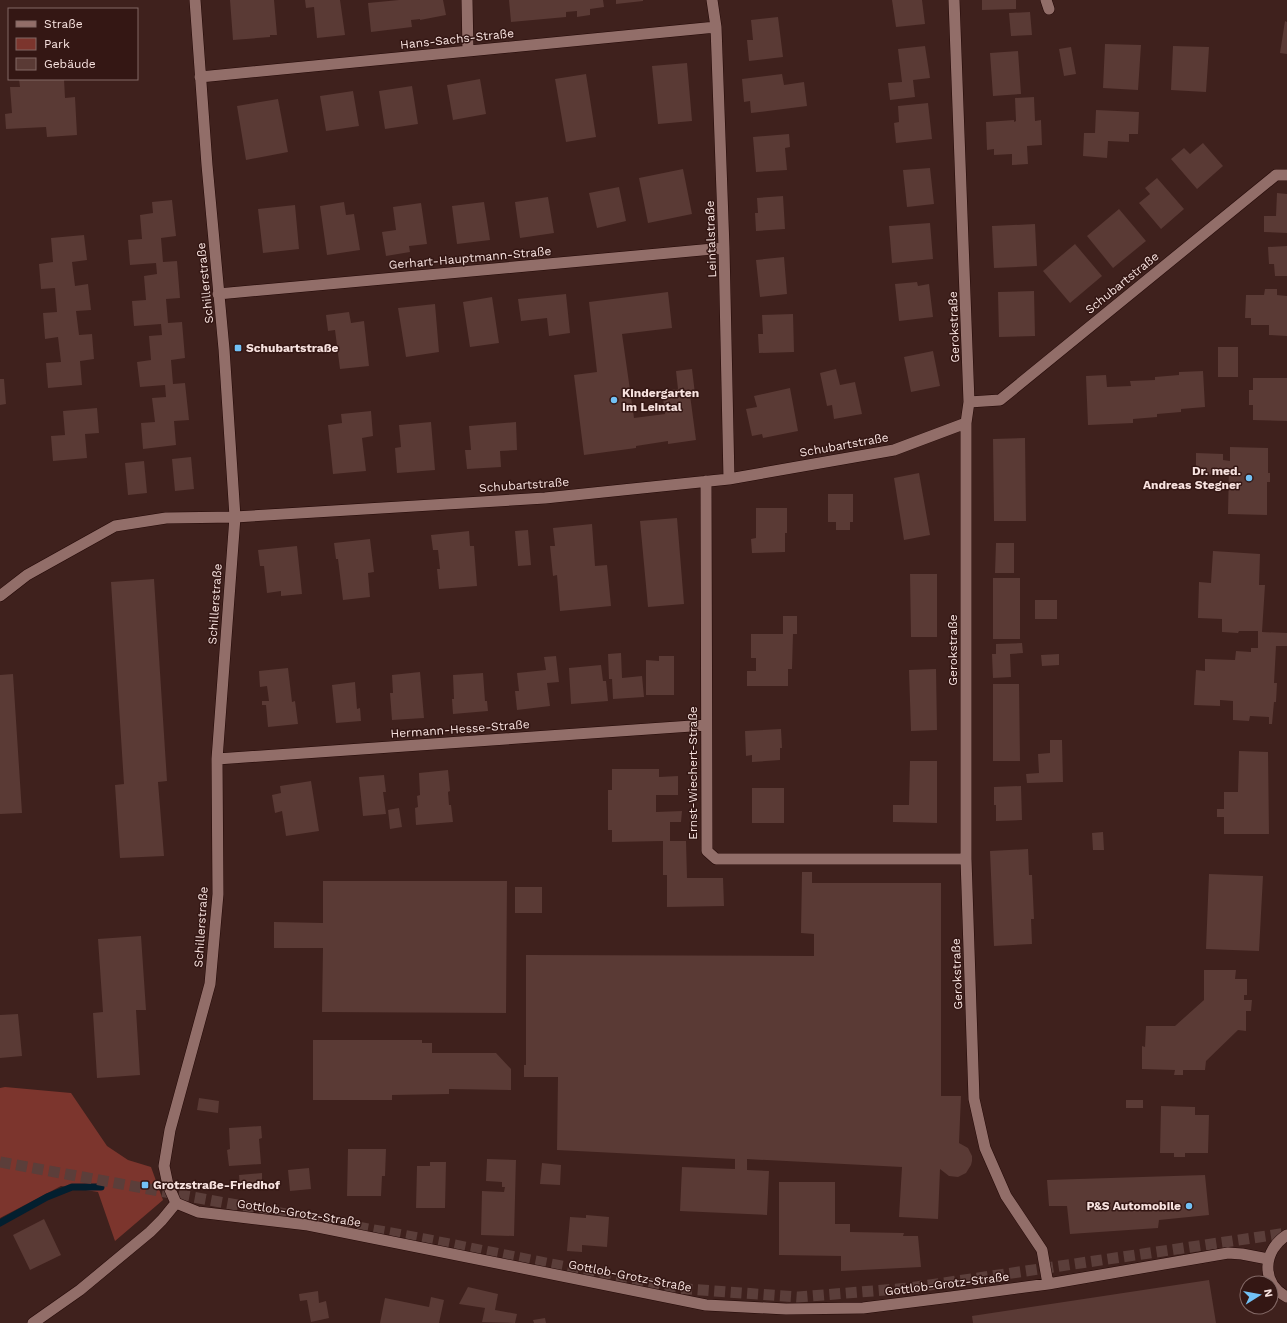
<svg xmlns="http://www.w3.org/2000/svg" width="1287" height="1323" viewBox="0 0 1287 1323" font-family="'Work Sans',sans-serif">
<style>
.green{fill:#7c352d}
.lines{fill:none;stroke-linecap:round;stroke-linejoin:round}
.stream{stroke:#031f2f;stroke-width:7}
.building{fill:#5a3a35}
.secondary-tunnel{stroke:#5b3e3a;stroke-width:11;stroke-dasharray:11 5.5;stroke-linecap:butt}
.minor-casing{stroke:#240907;stroke-width:12}
.tertiary-casing{stroke:#240907;stroke-width:12}
.minor{stroke:#926e69;stroke-width:11}
.tertiary{stroke:#926e69;stroke-width:11}
.poi-dot{fill:#72c1f5;stroke:#341714;stroke-width:1.5}
.labels{text-anchor:middle;stroke-width:3;stroke-linejoin:round;paint-order:stroke}
.street-label{font-size:12px;fill:#f7e2df;stroke:#341714}
.poi-label{font-size:12px;font-weight:bold;fill:#f7e2df;stroke:#341714;text-anchor:start}
</style>
<rect width="100%" height="100%" fill="#3f211d"/>
<path class="green" d="M5,1087L71,1093L107,1146L128,1160L151,1167L163,1200L115,1241L98,1192L61,1186L0,1218V1088Z"/>
<g class="lines">
<path class="stream" d="M0,1223L47,1197L72,1187H101"/>
</g>
<path class="building" d="M230,0H274L277,35H270V37L233,40Z
M305,0H340L345,35L317,38L314,7L306,8Z
M399,0H443L446,15L420,20V19L411,20L412,27L371,32L368,3Z
M509,0H603L604,7L590,9V15L577,17V11L566,12V17L511,22Z
M616,0H643V1L616,4Z
M892,0H922L925,24L896,27Z
M982,0H1016V9L982,10Z
M1030,12L1032,35L1011,36L1009,13Z
M778,17L783,57L749,61L747,40H753L751,20Z
M1285,21L1287,22V54L1280,53Z
M1105,44L1141,45L1138,90L1103,88Z
M925,46L930,78L913,80L915,97L890,100L888,83L902,82L898,49Z
M1173,46L1209,47L1206,92L1171,90Z
M1071,47L1076,74L1064,76L1059,49Z
M1018,51L1021,94L993,96L990,53Z
M687,63L692,121L658,124L652,66Z
M586,74L596,137L566,142L555,79Z
M782,74L784,85L804,82L807,106L751,113L750,101L744,102L742,79Z
M19,79H64L65,98L75,97L77,135L47,137L46,127L6,129L5,114L12,113L10,87H20Z
M480,79L486,114L453,120L447,85Z
M412,86L418,124L385,129L379,91Z
M353,91L359,126L326,131L320,96Z
M1034,97L1035,121L1041,120L1042,145L1027,146L1028,164L1012,165V154L994,155V149L987,150L986,122L1014,120V122L1016,121L1015,98Z
M278,99L288,152L246,160L237,106Z
M928,103L932,139L896,143L894,123L899,122L898,106Z
M1096,110L1139,112L1138,134H1129V142L1108,141L1107,158L1083,156L1084,133H1095Z
M789,134L790,147L785,148L787,170L756,172L753,137Z
M1203,143L1223,166L1197,189L1171,159L1184,148L1190,154Z
M930,168L934,204L907,207L903,170Z
M683,169L692,214L648,223L639,178Z
M1157,178L1184,209L1161,229L1139,203L1150,194L1145,188Z
M619,187L626,221L597,228L589,193Z
M1277,193L1287,194V233L1264,232V216H1276Z
M783,196L785,229L756,231L755,213H758L757,198Z
M548,197L554,233L520,238L515,202Z
M172,200L176,236L161,238L163,262L177,261L180,298L166,299L168,323L182,322L185,358L171,360L173,384L185,383L189,420L174,421L176,445L143,449L141,423L155,422L152,398L166,397L165,385L140,387L137,362L151,360L149,336L162,335L161,324L134,326L132,301L146,300L144,276L157,274L156,263L130,265L128,240L142,239L140,215L153,213L152,202Z
M344,202L346,215L354,214L360,250L327,255L320,206Z
M484,202L490,240L457,244L452,206Z
M421,203L427,244L409,246L410,252L386,256L382,232L396,230L393,207Z
M295,205L299,249L263,253L258,209Z
M1119,209L1146,241L1113,268L1087,236Z
M930,223L933,259L892,263L889,226Z
M1035,224L1037,266L994,268L992,226Z
M84,235L87,260L72,262L75,286L88,284L91,310L76,311L79,335L92,334L94,359L80,361L82,385L48,388L46,363L61,362L58,337L45,339L43,313L57,312L55,288L41,289L39,264L53,262L51,238Z
M1075,244L1102,276L1070,303L1043,271Z
M1287,246V276H1275L1274,264H1269L1268,247Z
M784,257L787,294L760,297L756,260Z
M917,282L918,286L929,284L933,317L899,321L895,284Z
M1265,289H1277V295L1287,296V336L1269,335V325H1251V318H1245L1246,295H1264Z
M1034,291L1035,336L999,337L998,292Z
M668,292L672,328L622,334L634,418L665,414L662,391L678,389L676,371L692,369L695,394L690,395L696,440L668,444V441L636,446V448L584,455L574,375L597,372L589,302Z
M566,294L570,333L549,336L547,318L521,321L518,299Z
M492,297L499,343L470,347L463,302Z
M435,304L439,352L406,357L398,308Z
M349,312L351,323L364,321L369,366L340,369L335,330L328,331L326,315Z
M793,314L794,352L759,353L758,334H763L762,315Z
M1218,347H1238V377H1218Z
M933,351L940,386L911,392L904,357Z
M836,369L840,385L855,382L862,414L834,419L832,405L827,406L820,373Z
M1203,371L1205,407L1181,409V412L1157,414V417L1133,419V423L1088,425L1086,376L1106,375L1107,387L1131,386L1130,381L1155,380V377L1179,375V372Z
M1253,378H1287V421L1253,420V405H1249V390H1253Z
M0,379H4L6,404L0,405Z
M790,388L798,431L763,438L762,434L752,436L746,409L757,407L754,396Z
M97,408L99,433L85,434L87,458L53,461L51,436L65,435L63,411Z
M371,411L373,436L362,438L366,471L333,474L328,425L342,423L341,414Z
M431,422L435,470L397,473L395,448L401,447L399,425Z
M516,422L517,450L500,451L501,467L467,469L465,450H471L469,426Z
M1025,438L1026,521H994L993,439Z
M1230,447L1268,448V473H1270V482H1267V515L1228,514L1229,468H1223L1222,475L1196,474V453L1223,454V460L1230,461Z
M191,457L194,489L175,491L172,459Z
M144,461L147,493L128,495L125,463Z
M919,473L930,535L904,540L894,478Z
M828,494H853V522H850V530H836V522H828Z
M756,508H787V533H785V552L752,553L751,539L756,538Z
M677,518L684,604L648,607L640,521Z
M592,524L595,566L607,565L611,606L560,611L557,575L553,576L550,546H555L553,528Z
M528,530L531,565L518,566L515,531Z
M469,531L470,546H474L477,586L439,589L437,569H440L438,550H433L431,535Z
M370,539L374,572L368,573L370,597L343,600L338,559H336L334,543Z
M996,543H1014V573H995Z
M297,546L302,594L281,596V591L267,593L264,566H260L258,550Z
M1213,551L1260,554L1259,585H1265L1262,632L1287,633V646H1276L1274,683H1277L1276,702H1274L1272,724H1269V717L1250,716L1249,721L1233,720V701L1220,700V706L1194,705L1196,670L1205,671V659L1235,660L1236,651L1251,652V648H1258V631H1239L1238,633L1222,632V619L1198,618L1199,582L1211,583Z
M910,574H937V637H911Z
M993,578H1020V639H993Z
M154,579L167,781L158,782L164,856L120,858L115,785L124,784L111,582Z
M1035,600H1057V619H1035Z
M783,616H797V634H793L792,669H788V686H747V671H756V658H751V634H783Z
M1022,643L1023,653L1010,654L1011,677L993,678L992,654H996V644Z
M621,653L622,678L642,676L644,697L613,699L612,679H609L608,654Z
M1059,654V665L1042,666L1041,655Z
M556,656L559,682L547,683L550,706L517,710L515,691H519L517,673L546,670L544,657Z
M659,656H674V695H646V660L659,661Z
M601,665L603,681H606L608,701L571,704L569,668Z
M288,668L292,702L295,701L298,724L268,727L266,705H262V701H269L267,686L260,687L259,671Z
M936,669L937,730L911,731L909,670Z
M420,672L424,718L392,720L390,693H393L392,675Z
M483,673L485,701H487L488,711L453,714L452,699H454L453,675Z
M13,674L22,813L0,814V675Z
M355,682L357,709L360,708L361,721L336,723L332,685Z
M993,684H1019L1020,761H993Z
M781,729L782,748H780V760L752,762V755L746,756L745,731Z
M1050,740H1062L1063,782L1027,783L1026,774L1039,773L1038,754L1050,753Z
M1239,751L1268,752L1269,834H1224V817H1217V809H1224V792H1238Z
M910,761H937V823L893,822V805H909Z
M612,769H659V777L678,776V795H656V812L682,811L681,822H670V841H686L687,878H723L724,906L667,907V875H663V841L612,842V830H608V790H612Z
M448,770L450,791L448,792L449,805H451L453,822L416,825L415,808L418,807L417,796L420,795L419,773Z
M384,775L386,792H383L386,814L363,816L359,777Z
M311,781L319,831L286,836L282,811L275,813L272,795L281,793L280,786Z
M1021,786L1022,820L996,821V805H994V787Z
M752,788H784V823H752Z
M399,808L402,827L390,829L388,810Z
M1103,832L1104,850H1093L1092,833Z
M1028,849L1029,875H1032L1034,919H1031L1032,944L994,946L990,851Z
M802,872H812V883H941V1096H961L959,1143L968,1148L972,1156V1161L971,1165L966,1173L958,1177L949,1176L940,1169L938,1219L899,1217L902,1167L747,1159V1170L769,1171L767,1215L680,1211L682,1167L735,1169V1159L557,1150L558,1077H524V1065H526V955L814,956V934L801,933Z
M1209,874L1263,876L1259,951L1206,949Z
M323,881H507L506,1013L322,1012L323,948H274V922L323,923Z
M515,887H542V913H515Z
M141,936L146,1010H136L140,1075L97,1078L93,1013L103,1012L98,939Z
M1204,970H1236L1235,979H1247V995H1244V1000H1252L1251,1011H1246V1031L1238,1030L1206,1061L1205,1070H1183V1075H1174L1175,1070L1142,1069V1046L1145,1047L1146,1026H1175L1204,1000Z
M18,1014L22,1056L0,1058V1015Z
M313,1040H422V1043H432V1053H496L511,1069V1090L449,1089V1094L392,1095V1100H313Z
M199,1098L219,1101L218,1113L197,1110Z
M1126,1100H1143V1108H1126Z
M1161,1106L1195,1107V1115H1209L1208,1153H1185V1157H1174V1153H1160Z
M261,1126L262,1138L259,1139L261,1164L229,1166L227,1150L230,1149L229,1128Z
M348,1149H386L385,1176H382L381,1196H347Z
M487,1159L516,1160L514,1236L481,1235L482,1191L504,1192L505,1187H502V1182L486,1181Z
M430,1162H446L445,1208H416L417,1166H430Z
M542,1163L561,1165L560,1185L540,1184Z
M309,1168L311,1189L290,1191L288,1170Z
M262,1173V1185L240,1187L239,1175Z
M1205,1175L1209,1215L1159,1220L1158,1228L1070,1234L1067,1206H1049L1047,1180Z
M779,1182H835V1224H850V1232L904,1233L903,1236H918L921,1267L841,1271V1256L779,1255Z
M586,1215L609,1217L607,1247L582,1245V1252L567,1251L570,1217L586,1218Z
M44,1219L61,1255L30,1270L13,1235Z
M1209,1280L1216,1323H973L972,1316Z
M468,1287L498,1294L495,1310L517,1314L515,1323L482,1322L485,1308L459,1304Z
M318,1291L319,1303L326,1301L329,1318L311,1322L307,1300L300,1301L299,1294Z
M431,1297L444,1300L439,1323H380L385,1298L429,1307Z
M545,1318L546,1323H534L533,1320Z"/>
<g class="lines">
<path class="secondary-tunnel" d="M0,1162L424,1239L673,1288L798,1297L909,1288L1287,1233"/>
<defs>
<path id="minor" d="M467,0L468,51
M712,0L716,27L724,248L729,479
M954,0L969,402L966,423V859L974,1099L985,1148L1006,1196L1042,1250L1048,1284
M1046,0L1049,9
M200,77L716,27
M218,294L724,248
M969,402L1000,400L1276,175H1287
M706,481L707,851L716,859H966
M0,596L27,575L115,526L166,518L235,517L545,498L729,479L894,450L966,423
M217,759L706,725
M176,1203L168,1185L164,1166L170,1130L210,984L218,894L217,759L235,517L224,349L207,165L195,0
M176,1203L198,1212L308,1225L706,1305L786,1309L863,1308L951,1297L1048,1284L1228,1253L1242,1254L1268,1259
M33,1323L80,1290L150,1232L162,1220L176,1203"/>
<path id="tertiary" d="M1287,1235C1263,1250 1260,1283 1287,1297"/>
</defs>
<use href="#minor" class="minor-casing"/>
<use href="#tertiary" class="tertiary-casing"/>
<use href="#minor" class="minor"/>
<use href="#tertiary" class="tertiary"/>
</g>
<g class="poi-dot">
<rect x="234" y="344" width="8" height="8" rx="2"/>
<circle cx="614" cy="400" r="4"/>
<circle cx="1249" cy="478" r="4"/>
<rect x="141" y="1181" width="8" height="8" rx="2"/>
<circle cx="1189" cy="1206" r="4"/>
</g>
<g class="labels">
<g class="street-label">
<text transform="translate(457 39) rotate(-6)" y="4">Hans-Sachs-Straße</text>
<text transform="translate(711 239) rotate(-92)" y="4">Leintalstraße</text>
<text transform="translate(470 258) rotate(-5)" y="4">Gerhart-Hauptmann-Straße</text>
<text transform="translate(205 283) rotate(-96)" y="4">Schillerstraße</text>
<text transform="translate(1122 283) rotate(-39)" y="4">Schubartstraße</text>
<text transform="translate(954 327) rotate(-92)" y="4">Gerokstraße</text>
<text transform="translate(844 445) rotate(-10)" y="4">Schubartstraße</text>
<text transform="translate(524 485) rotate(-4)" y="4">Schubartstraße</text>
<text transform="translate(215 604) rotate(-86)" y="4">Schillerstraße</text>
<text transform="translate(953 650) rotate(-90)" y="4">Gerokstraße</text>
<text transform="translate(460 729) rotate(-4)" y="4">Hermann-Hesse-Straße</text>
<text transform="translate(693 773) rotate(-90)" y="4">Ernst-Wiechert-Straße</text>
<text transform="translate(201 927) rotate(-86)" y="4">Schillerstraße</text>
<text transform="translate(957 974) rotate(-92)" y="4">Gerokstraße</text>
<text transform="translate(299 1213) rotate(9)" y="4">Gottlob-Grotz-Straße</text>
<text transform="translate(630 1276) rotate(11)" y="4">Gottlob-Grotz-Straße</text>
<text transform="translate(947 1284) rotate(-7)" y="4">Gottlob-Grotz-Straße</text>
</g>
<g class="poi-label">
<text x="246" y="352">Schubartstraße</text>
<text x="622" y="397">Kindergarten<tspan x="622" dy="14">Im Leintal</tspan></text>
<text x="1241" y="475" text-anchor="end">Dr. med.<tspan x="1241" dy="14">Andreas Stegner</tspan></text>
<text x="153" y="1189">Grotzstraße-Friedhof</text>
<text x="1181" y="1210" text-anchor="end">P&amp;S Automobile</text>
</g>
</g>
<rect x="8" y="8" width="130" height="72" fill="#341714" stroke="#826865"/>
<rect x="16" y="21" width="20" height="6" fill="#926e69" stroke="#826865"/>
<text x="44" y="28" font-size="12" fill="#f7e2df">Straße</text>
<rect x="16" y="38" width="20" height="12" fill="#7c352d" stroke="#826865"/>
<text x="44" y="48" font-size="12" fill="#f7e2df">Park</text>
<rect x="16" y="58" width="20" height="12" fill="#5a3a35" stroke="#826865"/>
<text x="44" y="68" font-size="12" fill="#f7e2df">Gebäude</text>
<g transform="translate(1259 1295) rotate(79)"><circle r="19" fill="#341714" stroke="#826865"/>
<path d="M0-3L7 15L0 10L-7 15Z" fill="#72c1f5"/>
<text y="-6" font-size="11" font-weight="bold" text-anchor="middle" fill="#f7e2df">N</text>
</g>
</svg>
